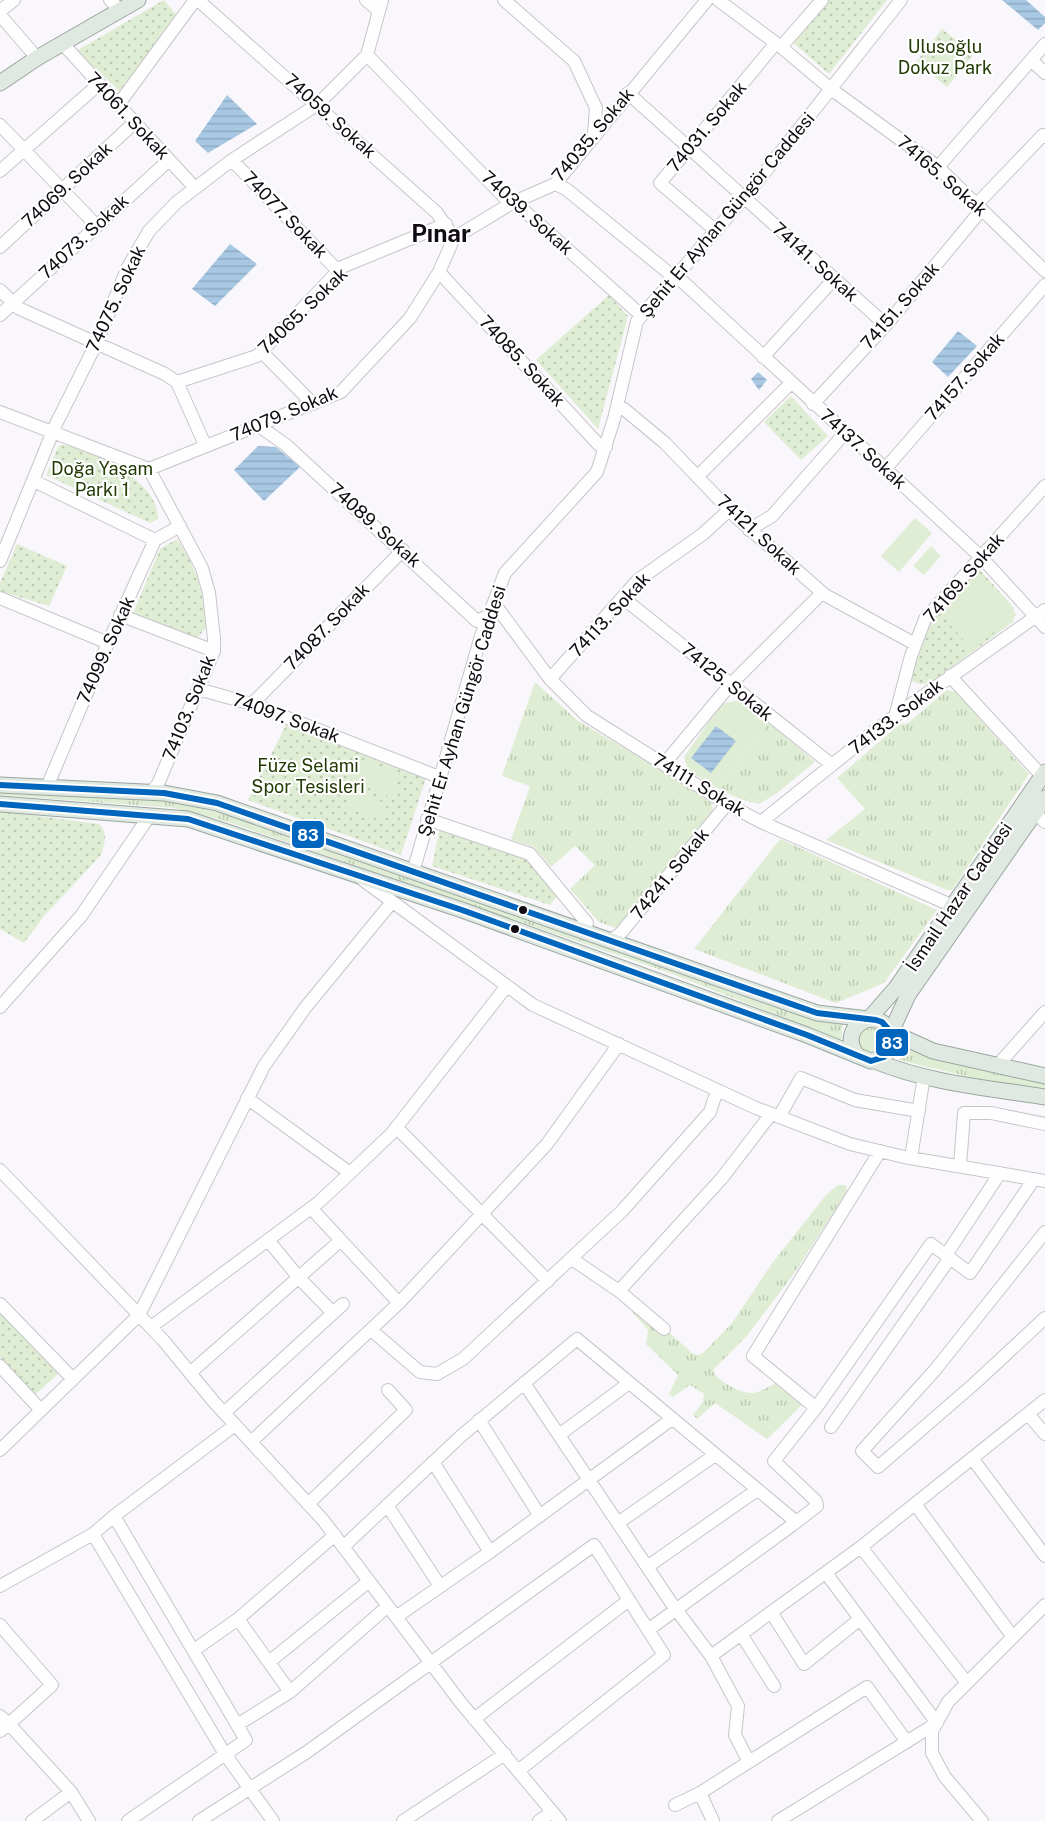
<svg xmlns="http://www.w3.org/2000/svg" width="1045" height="1821" viewBox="0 0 1045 1821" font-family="'Public Sans',sans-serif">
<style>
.grass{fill:url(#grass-tufts)}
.park{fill:url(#park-dots)}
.pitch{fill:#deedd3}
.water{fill:url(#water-rules)}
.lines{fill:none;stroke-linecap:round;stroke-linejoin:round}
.minor-casing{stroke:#c8c5ca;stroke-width:14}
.major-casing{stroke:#9aa69f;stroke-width:17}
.minor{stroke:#fefefe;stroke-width:12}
.major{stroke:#e0e8e2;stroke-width:15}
.bus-1-casing{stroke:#fff;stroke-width:10}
.bus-1{stroke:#0065bd;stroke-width:6}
.bus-dot{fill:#110c13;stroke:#fff;stroke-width:2}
.labels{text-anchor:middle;stroke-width:4.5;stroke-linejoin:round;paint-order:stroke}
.park-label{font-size:18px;fill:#233b05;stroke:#fff}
.street-label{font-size:18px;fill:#110c13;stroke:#fff}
.district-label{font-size:24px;font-weight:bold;fill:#110c13;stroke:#fff}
.line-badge{stroke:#fff;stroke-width:2}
.badge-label{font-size:16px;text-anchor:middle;font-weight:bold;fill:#fff}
</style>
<defs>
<pattern id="grass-tufts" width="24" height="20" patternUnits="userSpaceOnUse" patternTransform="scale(1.5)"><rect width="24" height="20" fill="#deedd3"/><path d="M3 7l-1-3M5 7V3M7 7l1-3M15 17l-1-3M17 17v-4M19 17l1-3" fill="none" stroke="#bdcab4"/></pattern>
<pattern id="park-dots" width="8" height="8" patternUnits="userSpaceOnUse" patternTransform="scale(1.5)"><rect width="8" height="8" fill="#deedd3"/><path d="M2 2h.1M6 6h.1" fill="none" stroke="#bdcab4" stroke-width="1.8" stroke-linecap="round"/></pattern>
<pattern id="water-rules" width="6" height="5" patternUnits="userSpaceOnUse" patternTransform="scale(1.5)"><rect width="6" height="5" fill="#a7c7e3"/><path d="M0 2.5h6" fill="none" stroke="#8faac2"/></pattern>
</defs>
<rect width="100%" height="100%" fill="#f9f7fb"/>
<path class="grass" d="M535,682L578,721L710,798L713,810L616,928L599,922L570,889L595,865L575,846L551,867L534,847L511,840L530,786L502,776Z
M947,690L956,692L1029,774L952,890H947L826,840L865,809L837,778L900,724H907Z
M769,722L815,762L776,794L759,804L740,799L719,789Z
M0,790L176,802L224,814L820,1021L843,1024L841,1040L667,972L222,820L175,808L0,795Z
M780,839L937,910L884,983L836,1003L694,949Z
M859 1040a12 12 0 1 1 24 0a12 12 0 1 1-24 0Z
M904,1045L932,1057L1045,1084V1090L987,1081L899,1060Z
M838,1185H846L847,1192L793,1275L746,1337L713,1370C714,1380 744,1395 754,1393C763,1391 773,1384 781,1380L803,1404L767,1439L715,1403L697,1419L693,1415L703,1402L704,1394L690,1385L673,1397L669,1394L678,1375L646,1344L648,1330L633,1313L634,1301L692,1353L698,1355L703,1353L732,1323L773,1262L827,1194Z"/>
<path class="park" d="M164,0L181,20L125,96L76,51Z
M828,0H887L829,74L792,42Z
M942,29L974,54L947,87L916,62Z
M609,295L628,316L598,429L536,360Z
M791,396L828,436L801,460L764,422Z
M59,445C90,444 161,484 158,519L150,523L46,475Z
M177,539C197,567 202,592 208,626L195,640L133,613L160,549Z
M17,544L67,566L49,606L0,591V583Z
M979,569L1014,608L1013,622L929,684H920L910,680L931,622Z
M287,723L426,778L401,855L248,800Z
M0,811L99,824C108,833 105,843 101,855L44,916L24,943L0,929Z
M440,828L530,857L558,895L550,905L432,866Z
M0,1312L59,1373L35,1395L0,1357Z"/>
<path class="pitch" d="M946,36L969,64L953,76L931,49Z
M915,518L932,533L899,572L881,556Z
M931,546L941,556L924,575L913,566Z
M977,571L1017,615L971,649L941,614Z
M738,700L769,722L719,789L688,770L684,757L721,704Z
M360,759L400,775L391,797L351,781Z
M352,791L387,804L381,820L346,806Z"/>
<path class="water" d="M1002,0H1026L1045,17V23L1038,30Z
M227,95L257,124L208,153L195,141Z
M230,244L257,264L215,306L192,289Z
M958,331L977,346L948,377L932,362Z
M758,372L767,380L759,390L751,379Z
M258,446L276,447L300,467L264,501L234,470Z
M716,726L736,741L711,773L691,758Z"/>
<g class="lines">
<defs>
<path id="minor" d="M110,0L120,10
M198,0L437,213L454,238
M366,0L379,11
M504,0L574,61L596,108L594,133
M718,0L781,47L831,89L938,167L1045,271
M0,11L14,0
M0,15L37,58
M62,43L195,188
M781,47L822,0
M367,55L505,198L520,207L641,315
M1031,60L1045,73
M628,93L886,325
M118,105L195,0
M0,125L96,225
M232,160L338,271
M938,167L1045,44
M0,171L99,84
M555,184L566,189L670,274L682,281L982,558L1045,627
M716,231L660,183L776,43
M454,238L512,203L555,184L707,0
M0,247L134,123
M439,272L599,445L606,447
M0,290L18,308L165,374L177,382
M0,315L169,160
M262,352L313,404
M763,357L834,279
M177,382L257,356L342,267L446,224
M177,382L205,445
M813,404L886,325L978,214L977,204L1043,135L1045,137
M617,408L624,409L665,443L737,518L825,595L915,644
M0,412L149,469L202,568L209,593L214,639V651L158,784L151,792
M259,426L286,445L477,621L499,610L550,679L587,716L727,804L761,822L953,906
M149,469L341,392L410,318L439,272L454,238
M885,469L1045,285
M698,476L790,384
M34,481L155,540
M749,530L772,516L845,433
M0,561L56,424L96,344L128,267L149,231L177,202L232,160L318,104L367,55L382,0
M0,598L108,643
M623,598L832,765
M120,615L214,651
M950,676L1042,776
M550,679L638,580L703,534L729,510
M198,689L252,704L439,777
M252,704L403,550
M895,717L911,656L925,619L1045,486
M664,764L730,685L822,593
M47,787L108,643L155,540L180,526
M1034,812L1045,822
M427,819L530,854L587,923L585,932
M761,822L878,728L1045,610
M413,872L481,636L505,573L597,472L614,419L637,321L750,191L901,0
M363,880L533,1005L756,1108L850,1144L904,1157L1045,1181
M609,941L620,934L727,804
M0,1007L81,916L150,815
M997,1066L1045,1012
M247,1098L350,1173
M779,1117L801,1078L855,1100L919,1111
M396,1127L548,1281
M911,1158L924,1076
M960,1166L964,1113H991L1045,1124
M0,1170L163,1340L214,1402L323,1520L461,1703L560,1821
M311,1208L399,1303
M1045,1232L935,1370L862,1451L878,1467L974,1384L1045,1318
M268,1240L300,1279L333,1313
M946,1255L1000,1173
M572,1259L619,1291L664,1329
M619,1291L722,1178L771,1114
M0,1304L72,1378
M151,1327L319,1202L350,1173L392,1133L506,987
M371,1330L420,1372L437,1374L463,1359L622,1211L710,1112L717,1090
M0,1366L40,1409
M190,1373L340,1241
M524,1383L672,1604L711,1656L738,1706L735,1735L749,1762
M816,1408L753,1356L880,1151
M224,1413L343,1304
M1028,1414L1045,1434
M479,1420L540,1516
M831,1427L950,1258
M559,1435L629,1383
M251,1442L399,1303L547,1144L619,1044
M0,1450L139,1315L264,1066L305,1008L392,902
M972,1458L1045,1556
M433,1462L490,1552
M308,1504L406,1410L388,1390
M915,1504L1013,1637
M387,1505L440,1586
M618,1523L715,1455
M791,1526L817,1506L816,1501L774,1461L816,1408L931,1244L970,1273L1034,1179
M93,1534L225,1754L273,1821
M343,1547L461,1436L577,1339L794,1520L791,1526L648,1630
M861,1547L967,1683
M647,1567L757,1490
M0,1586L93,1534L114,1516
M771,1612L804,1664L860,1619
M396,1617L490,1552L672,1419
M238,1619L290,1692
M0,1625L52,1685L9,1724L0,1716
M741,1634L774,1686
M194,1650L238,1619L335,1535
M711,1656L861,1547L1045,1400
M269,1662L369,1581
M474,1719L629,1600
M237,1725L290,1692L388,1606
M0,1731L9,1724L71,1792L32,1821
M71,1792L89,1821
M700,1793L713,1821
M675,1805L700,1793L867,1687L907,1742
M128,1821L246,1740L114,1516L235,1425
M199,1821L307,1752L594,1545L664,1655L518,1771
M403,1821L505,1754
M539,1821L552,1812
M778,1821L937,1723L826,1573
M982,1821L945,1777L932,1753V1731L948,1702L1045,1605"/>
<path id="major" d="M0,83L37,58L138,0
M0,785L164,793L217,803L817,1013L876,1020L882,1022L891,1032L892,1046L884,1057L871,1061L807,1035L462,910L188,819L0,804
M891,1032L908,995L1045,798
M891,1032L933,1051L1045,1076
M858,1056C846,1042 850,1025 869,1019L896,988L1045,772
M875,1061C928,1083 989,1088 1045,1097"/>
</defs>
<use href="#minor" class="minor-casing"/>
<use href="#major" class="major-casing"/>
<use href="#minor" class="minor"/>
<use href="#major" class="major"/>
<defs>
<path id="bus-1" d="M0,785L164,793L217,803L817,1013L876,1020L882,1022L891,1032L892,1046L884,1057L871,1061L807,1035L462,910L188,819L0,804"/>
</defs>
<use href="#bus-1" class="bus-1-casing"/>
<use href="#bus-1" class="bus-1"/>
</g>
<g class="bus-dot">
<circle cx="523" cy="910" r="5"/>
<circle cx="515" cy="929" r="5"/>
</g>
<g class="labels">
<g class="park-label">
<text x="945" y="53">Ulusoğlu<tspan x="945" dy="21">Dokuz Park</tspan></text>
<text x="102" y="475">Doğa Yaşam<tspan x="102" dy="21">Parkı 1</tspan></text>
<text x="308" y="772">Füze Selami<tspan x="308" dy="21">Spor Tesisleri</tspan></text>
</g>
<g class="street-label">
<text transform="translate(128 116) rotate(47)" y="6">74061. Sokak</text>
<text transform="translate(330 116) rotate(42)" y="6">74059. Sokak</text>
<text transform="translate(707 127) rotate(-50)" y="6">74031. Sokak</text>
<text transform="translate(593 135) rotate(-50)" y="6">74035. Sokak</text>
<text transform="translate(942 176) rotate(41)" y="6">74165. Sokak</text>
<text transform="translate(67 185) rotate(-43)" y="6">74069. Sokak</text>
<text transform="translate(527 213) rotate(42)" y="6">74039. Sokak</text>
<text transform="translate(285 215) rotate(46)" y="6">74077. Sokak</text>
<text transform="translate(727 215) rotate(-50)" y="6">Şehit Er Ayhan Güngör Caddesi</text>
<text transform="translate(84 237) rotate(-43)" y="6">74073. Sokak</text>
<text transform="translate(815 262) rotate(42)" y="6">74141. Sokak</text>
<text transform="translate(116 299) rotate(-65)" y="6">74075. Sokak</text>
<text transform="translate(900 306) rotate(-49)" y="6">74151. Sokak</text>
<text transform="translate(303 311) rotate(-44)" y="6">74065. Sokak</text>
<text transform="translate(522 361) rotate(47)" y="6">74085. Sokak</text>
<text transform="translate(965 377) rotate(-49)" y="6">74157. Sokak</text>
<text transform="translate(284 414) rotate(-23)" y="6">74079. Sokak</text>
<text transform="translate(863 449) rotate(42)" y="6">74137. Sokak</text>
<text transform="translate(375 525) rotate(42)" y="6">74089. Sokak</text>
<text transform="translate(759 535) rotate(43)" y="6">74121. Sokak</text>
<text transform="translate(964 578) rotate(-49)" y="6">74169. Sokak</text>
<text transform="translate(610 615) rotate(-47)" y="6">74113. Sokak</text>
<text transform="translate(327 627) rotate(-46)" y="6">74087. Sokak</text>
<text transform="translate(106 650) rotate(-66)" y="6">74099. Sokak</text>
<text transform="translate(727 682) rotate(39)" y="6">74125. Sokak</text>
<text transform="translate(189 708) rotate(-68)" y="6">74103. Sokak</text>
<text transform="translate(462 711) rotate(-73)" y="6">Şehit Er Ayhan Güngör Caddesi</text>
<text transform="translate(896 717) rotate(-37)" y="6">74133. Sokak</text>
<text transform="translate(286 718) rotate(20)" y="6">74097. Sokak</text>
<text transform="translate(699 785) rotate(31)" y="6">74111. Sokak</text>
<text transform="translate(670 874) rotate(-51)" y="6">74241. Sokak</text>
<text transform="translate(959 897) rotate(-56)" y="6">İsmail Hazar Caddesi</text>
</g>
<g class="district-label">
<text x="441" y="242">Pınar</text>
</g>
</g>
<g class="line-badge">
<rect x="291" y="820" width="34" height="29" rx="6" fill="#0065bd"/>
<rect x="875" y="1028" width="34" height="29" rx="6" fill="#0065bd"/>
</g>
<g class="badge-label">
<text x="308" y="841">83</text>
<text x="892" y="1049">83</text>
</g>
</svg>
